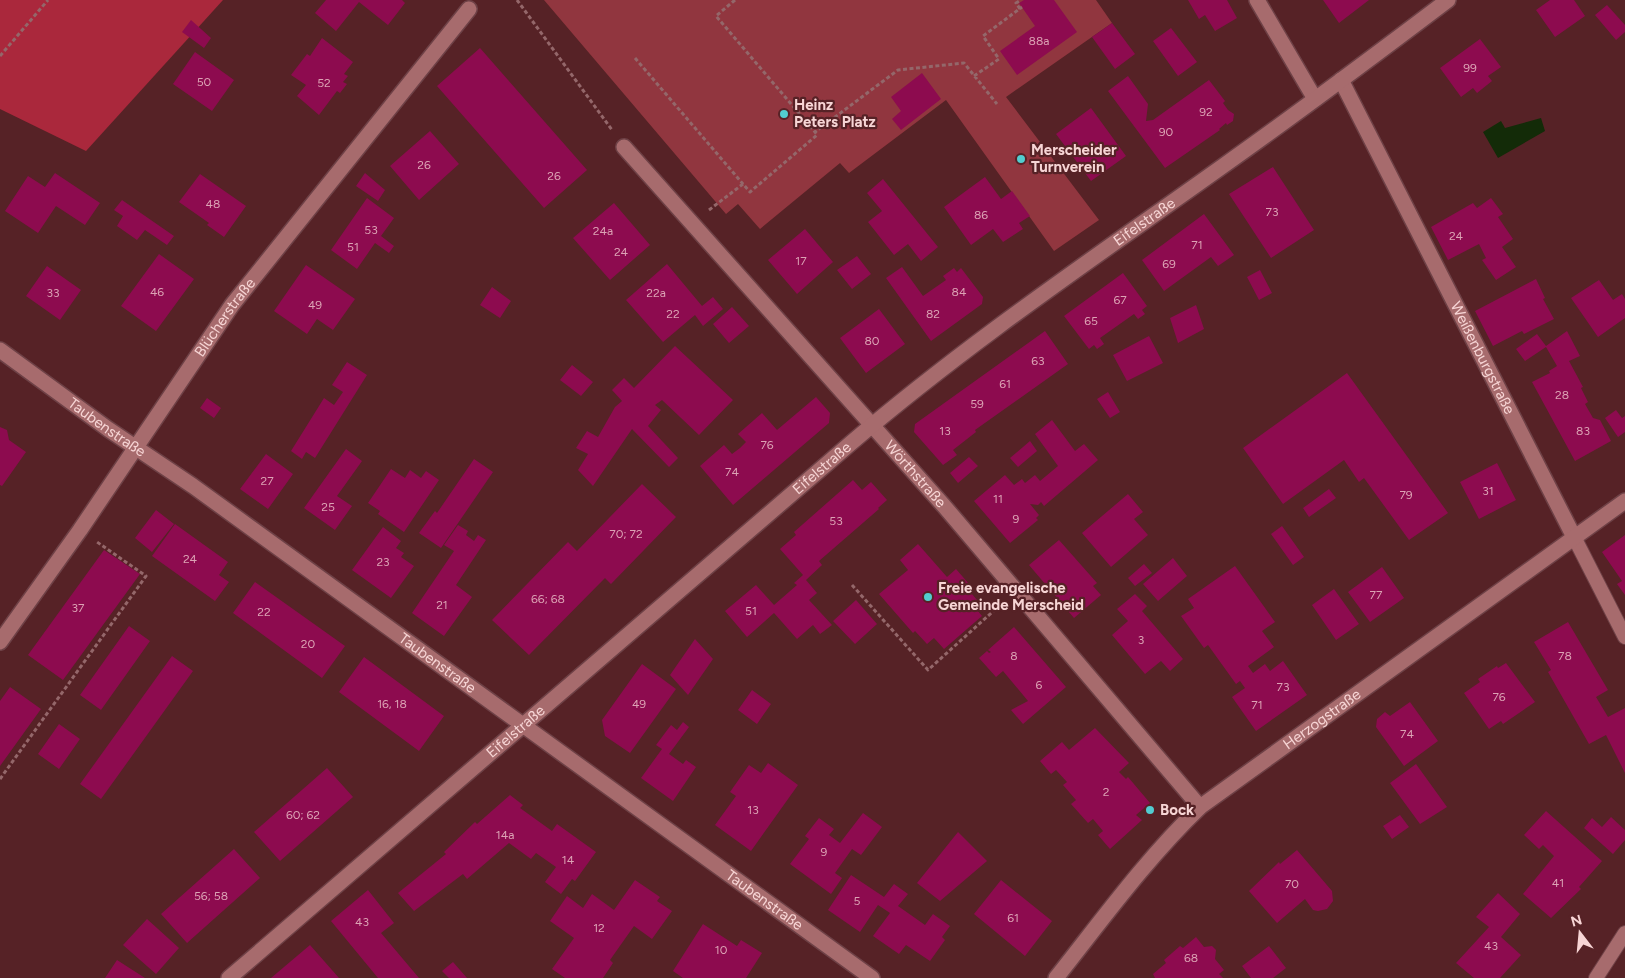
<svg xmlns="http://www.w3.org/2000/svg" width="1625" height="978" viewBox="0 0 1625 978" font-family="Figtree,sans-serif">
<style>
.green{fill:#91363f}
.forest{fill:#aa283c}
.water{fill:#132b08}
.building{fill:#8d0b4f}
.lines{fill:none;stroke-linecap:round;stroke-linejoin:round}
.lane-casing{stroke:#6e4146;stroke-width:16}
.street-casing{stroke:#6e4146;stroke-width:18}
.path{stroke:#94676a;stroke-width:3;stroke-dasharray:4 2.5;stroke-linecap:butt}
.lane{stroke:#a76b6d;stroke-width:14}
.street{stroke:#a76b6d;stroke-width:15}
.poi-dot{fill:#52cdd0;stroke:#562226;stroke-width:2}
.labels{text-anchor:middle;stroke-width:4.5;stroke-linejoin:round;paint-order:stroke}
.number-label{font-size:12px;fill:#dca2b4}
.poi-label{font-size:15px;font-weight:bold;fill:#f7d5d5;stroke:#562226;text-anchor:start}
.street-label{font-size:15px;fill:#f7d5d5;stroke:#562226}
</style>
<rect width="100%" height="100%" fill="#562226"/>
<path class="green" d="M544,0H1096L1112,23L1006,97L1099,220L1054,251L946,100L849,173L840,163L760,229L738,204L726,214Z"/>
<path class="forest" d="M0,0H223L86,151L0,109Z"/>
<path class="water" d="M1541,118L1545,131L1498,158L1483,132L1501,121L1505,128Z"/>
<path class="building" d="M326,0H402L405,3L388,25L359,2L336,31L315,13Z
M1024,0H1054L1077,32L1017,75L1000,51L1035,26L1019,3Z
M1188,0H1227L1237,18L1215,31L1205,15L1199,19Z
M1323,0H1369L1339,23Z
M1550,0H1574L1585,16L1555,37L1536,10Z
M1607,5L1625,25V32L1616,40L1595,15Z
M191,20L211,38L204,48L182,32Z
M1112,23L1135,54L1115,69L1092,37Z
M1171,28L1197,62L1178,76L1153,41Z
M322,38L353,62L344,74L348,76L343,82L347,84L340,93L337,91L319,115L297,96L306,85L291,75L307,54L310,56Z
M1480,39L1501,67L1488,76L1492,81L1477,93L1473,88L1461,97L1440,68Z
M480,48L587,170L544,208L437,86Z
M195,52L234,80L212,111L173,84Z
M922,73L941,99L901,130L892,119L901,111L891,97Z
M1128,76L1148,104L1146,121L1153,120L1209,80L1225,101L1223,103L1228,110L1234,114L1233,121L1227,125L1226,123L1219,129L1220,130L1165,168L1108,91Z
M1091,108L1126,156L1091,181L1056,134Z
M430,131L459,164L419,200L390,166Z
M1273,167L1314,230L1271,258L1229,194Z
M55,173L100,203L85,225L56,206L38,233L5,211L28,176L45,187Z
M365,173L385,190L378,201L356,186Z
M200,174L246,206L224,237L207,225L209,223L179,202Z
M985,177L1001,199L1012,191L1030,216L1019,223L1023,229L1003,242L993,229L971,245L944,207Z
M883,179L938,247L921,261L908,244L894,255L868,222L882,211L867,193Z
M367,198L394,218L381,236L394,246L389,253L375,243L357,269L331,250Z
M1491,198L1503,214L1498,217L1513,239L1502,247L1516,267L1496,280L1482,260L1486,258L1479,244L1448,260L1431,227L1473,203L1477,208Z
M122,200L174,236L167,245L145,230L137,240L117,226L123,216L114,210Z
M614,203L650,245L610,280L573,238Z
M1204,214L1234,255L1218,266L1211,257L1164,291L1142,260Z
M805,229L833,262L797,294L768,260Z
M159,254L194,279L156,331L121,306Z
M857,256L871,274L852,289L837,270Z
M667,264L702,306L713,297L723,309L703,326L695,315L663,342L626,300Z
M306,265L355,299L333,330L317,319L307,334L274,311Z
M47,266L81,290L60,320L26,296Z
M902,267L923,296L946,280L943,276L954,268L957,272L961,268L983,297L982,304L931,341L886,278Z
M1260,270L1272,293L1259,300L1247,277Z
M1123,273L1147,306L1142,310L1145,314L1138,319L1134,314L1100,338L1104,344L1097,349L1094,345L1089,349L1064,316Z
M1536,279L1545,298L1543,299L1554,319L1524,334L1522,331L1493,346L1475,311Z
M1599,280L1613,300L1622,294L1625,299V318L1598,337L1571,298Z
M492,287L511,301L500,318L480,305Z
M1196,305L1204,329L1178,343L1170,318Z
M732,307L749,326L729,343L713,324Z
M879,309L905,344L866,373L840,338Z
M1045,331L1068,364L975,430L976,432L953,450L957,455L943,465L914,432L915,424Z
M1567,331L1580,356L1569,361L1583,387L1581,388L1588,402L1585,404L1593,418L1600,420L1611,441L1575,461L1532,382L1550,373L1549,371L1557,366L1546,347L1525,361L1516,349L1537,334L1546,346Z
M1149,336L1163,363L1127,381L1113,355Z
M675,346L733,400L699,435L662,400L655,405L661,410L648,426L678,458L669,467L632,429L593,486L578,470L588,454L576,448L587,431L598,437L615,407L622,401L612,390L624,378L634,388Z
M347,362L367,375L315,458L306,452L302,459L291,451L324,398L334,405L343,392L332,385Z
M572,365L593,382L581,396L560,380Z
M1347,373L1448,513L1409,540L1364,478L1359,482L1344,460L1283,504L1243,448Z
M1108,392L1120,412L1110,418L1097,399Z
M816,397L830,413L829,423L733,505L700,466L724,445L732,454L740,448L746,442L738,434L762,413L777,430Z
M207,398L221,408L214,418L200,408Z
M1616,410L1622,418L1625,416V432L1618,437L1605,418Z
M1052,420L1075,451L1084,444L1098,460L1044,506L1041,502L1038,505L1030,504L1039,515L1036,518L1038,520L1010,543L974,501L1005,475L1014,485L1022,479L1025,483L1035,475L1040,481L1058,466L1035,434Z
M0,427L7,430L9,440L26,452L2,486L0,485Z
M1030,441L1037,451L1018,467L1010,458Z
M346,449L362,461L337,496L352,506L335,530L304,508Z
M266,454L293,474L268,509L240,489Z
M969,457L978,466L958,483L950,473Z
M474,459L493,472L441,548L419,533L435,511L437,513Z
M1497,463L1516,500L1479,519L1460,482Z
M391,469L405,478L410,470L421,478L426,471L439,480L404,532L378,514L380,511L368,503Z
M853,480L862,490L871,482L887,500L878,508L879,509L819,561L822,565L806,580L817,593L809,600L832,625L820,634L813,625L797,639L774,613L747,637L725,611L756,585L774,605L797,585L794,583L803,575L780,549L796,535L794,532Z
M642,484L676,517L611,584L605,578L529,655L492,620L568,542L577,551Z
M1329,489L1336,498L1309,517L1303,508Z
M1128,494L1143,512L1134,519L1148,535L1111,567L1082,533Z
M156,510L174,524L152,552L135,538Z
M175,524L228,562L219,575L229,582L215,601L152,556Z
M458,525L468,531L466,535L474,541L478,535L486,540L456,585L472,597L444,636L412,613L454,551L444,545Z
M1282,526L1304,557L1293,565L1271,534Z
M383,527L401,541L396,548L404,553L401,557L414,566L391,598L352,570Z
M1625,535V595L1617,584L1622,581L1602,552Z
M1059,540L1097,583L1093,586L1101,595L1074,618L1029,565Z
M918,544L947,577L956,569L969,584L966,587L977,600L973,605L982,616L944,649L934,638L927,644L915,631L913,633L879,594L908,570L900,560Z
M104,550L140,574L63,680L28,655Z
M1173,558L1187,576L1158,601L1143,584Z
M1144,564L1152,573L1135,586L1128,578Z
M1235,566L1275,622L1262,631L1274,647L1248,666L1253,673L1265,664L1270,671L1283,661L1307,695L1256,731L1232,697L1245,688L1240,681L1236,684L1208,645L1204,648L1181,616L1194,608L1188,599Z
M1382,567L1404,598L1370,622L1348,592Z
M255,582L345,646L322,678L233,613Z
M1334,589L1359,624L1336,640L1312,605Z
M1135,594L1147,606L1142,611L1183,659L1170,671L1161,661L1145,674L1112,635L1128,621L1117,609Z
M856,600L877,624L855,644L833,621Z
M1568,622L1608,690L1596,697L1608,717L1625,708V773L1606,735L1589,744L1548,672L1551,670L1534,642Z
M129,626L150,641L101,710L80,695Z
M1014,627L1066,687L1023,724L1011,710L1028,701L1003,671L996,677L979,658L987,651L989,653L991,652L988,650Z
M695,639L713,659L688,695L670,675Z
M172,656L193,671L101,799L80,784Z
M364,657L444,716L419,751L339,692Z
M1506,663L1535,702L1503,724L1501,721L1489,729L1464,693L1480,682L1478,679L1497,666L1498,668Z
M642,664L676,689L630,753L605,736L602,720Z
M10,687L41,709L0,766V701Z
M752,690L771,704L757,724L738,710Z
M1410,702L1438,741L1404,766L1376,727L1377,719L1385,712L1390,716Z
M683,722L689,727L669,754L683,764L686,760L696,767L673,801L641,778L662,749L656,745L671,725L677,730Z
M59,724L80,739L59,769L38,754Z
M1095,728L1129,763L1119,772L1126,779L1128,777L1150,803L1136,815L1142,820L1110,849L1098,835L1103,831L1093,819L1088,823L1071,804L1076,800L1063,785L1067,782L1056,770L1051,774L1040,761L1062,742L1069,750Z
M768,763L798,785L751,851L715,825L736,796L730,792L749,765L761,773Z
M1416,764L1447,807L1420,824L1390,783Z
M327,768L353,797L280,861L254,832Z
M510,795L523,805L520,808L552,831L557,824L596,852L575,881L572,879L561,894L545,882L556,867L536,853L531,859L509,843L467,879L463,874L414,911L398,893L446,854L444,852L475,822L477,824Z
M1546,811L1602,861L1579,887L1581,889L1551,918L1523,894L1554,856L1543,845L1539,849L1524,835Z
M863,813L882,827L861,855L852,849L835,873L842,878L831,894L790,864L809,839L805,836L819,818L834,829L829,835L840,843Z
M1400,815L1409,827L1392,839L1383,826Z
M1611,817L1625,830V840L1613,854L1584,828L1592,818L1602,827Z
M958,832L987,861L940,901L917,883Z
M234,849L260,878L187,943L161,914Z
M1297,850L1332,891L1333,901L1327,909L1318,911L1313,910L1305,899L1277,923L1249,891L1279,862L1280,864Z
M851,875L884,897L894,884L908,894L898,906L925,925L933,914L950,926L942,937L945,940L930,961L906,945L899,954L873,936L890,913L878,905L860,932L828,910Z
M635,880L660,897L657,901L672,911L652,939L634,926L610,960L613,963L603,978H565L552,969L574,938L550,921L567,896L583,908L592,894L614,910Z
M1001,880L1052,921L1025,956L974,914Z
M368,890L394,923L381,933L419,978H378L331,921Z
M1498,893L1520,914L1501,937L1521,955L1500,978H1474L1456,963L1489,927L1476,917Z
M147,919L179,948L156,974L123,945Z
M703,924L737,946L741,940L762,953L746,978H683L673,971Z
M1196,937L1204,947L1212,946L1216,950L1215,959L1224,970L1219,974L1223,978H1155L1153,974L1166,963L1164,960L1180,946L1183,948Z
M310,945L339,978H271Z
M1269,946L1286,968L1273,978H1251L1242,966Z
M117,960L145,978H105Z
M453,962L467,978H449L442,971Z"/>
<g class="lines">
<defs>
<path id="lane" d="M1574,537L1625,637
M1596,978L1625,933"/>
<g id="street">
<path d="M1257,0L1315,99"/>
<path id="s1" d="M1341,80L1574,537"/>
<path id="s2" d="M624,147L944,506L1200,807"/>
<path id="s3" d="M0,350L108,429L193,486L872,978"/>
<path id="s4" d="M0,642L80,530L232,305L469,9"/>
<path id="s5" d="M229,978L851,443C969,342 1097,256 1223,166C1299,112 1374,56 1448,0"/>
<path id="s6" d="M1056,978C1102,920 1146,859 1200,807L1625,501"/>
</g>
</defs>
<use href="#lane" class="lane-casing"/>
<use href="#street" class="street-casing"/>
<path class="path" d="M517,0L612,130
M735,0L716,16L815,132L898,70L964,63L997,104
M1020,9L1016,3L1021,0
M0,56L48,0
M635,58L743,184
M974,76L999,59L983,36L1022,7
M709,210L743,184L750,192L817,135L815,132
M852,585L928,670L999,606
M0,779L146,576L97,542"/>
<use href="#lane" class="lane"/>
<use href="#street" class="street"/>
</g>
<g class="poi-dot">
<circle cx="784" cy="114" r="5"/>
<circle cx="1021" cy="159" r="5"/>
<circle cx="928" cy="597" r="5"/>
<circle cx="1150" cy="810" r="5"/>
</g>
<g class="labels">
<g class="number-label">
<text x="1039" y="45">88a</text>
<text x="1470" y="72">99</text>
<text x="204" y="86">50</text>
<text x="324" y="87">52</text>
<text x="1206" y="116">92</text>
<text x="1166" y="136">90</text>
<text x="424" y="169">26</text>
<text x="554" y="180">26</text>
<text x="213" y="208">48</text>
<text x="1272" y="216">73</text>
<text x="981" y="219">86</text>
<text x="371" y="234">53</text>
<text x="603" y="235">24a</text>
<text x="1456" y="240">24</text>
<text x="1197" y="249">71</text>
<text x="353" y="251">51</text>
<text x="621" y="256">24</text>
<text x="801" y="265">17</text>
<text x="1169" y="268">69</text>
<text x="157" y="296">46</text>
<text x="959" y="296">84</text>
<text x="53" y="297">33</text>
<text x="656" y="297">22a</text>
<text x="1120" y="304">67</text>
<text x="315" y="309">49</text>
<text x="673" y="318">22</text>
<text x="933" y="318">82</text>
<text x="1091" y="325">65</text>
<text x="872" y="345">80</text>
<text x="1038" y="365">63</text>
<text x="1005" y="388">61</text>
<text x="1562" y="399">28</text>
<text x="977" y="408">59</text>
<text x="945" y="435">13</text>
<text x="1583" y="435">83</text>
<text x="767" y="449">76</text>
<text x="732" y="476">74</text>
<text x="267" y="485">27</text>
<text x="1488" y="495">31</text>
<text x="1406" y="499">79</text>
<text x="998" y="503">11</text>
<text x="328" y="511">25</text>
<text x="1016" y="523">9</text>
<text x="836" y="525">53</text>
<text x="626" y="538">70; 72</text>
<text x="190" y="563">24</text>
<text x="383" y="566">23</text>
<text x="1376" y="599">77</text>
<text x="548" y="603">66; 68</text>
<text x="442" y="609">21</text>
<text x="78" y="612">37</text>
<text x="751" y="615">51</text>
<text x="264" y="616">22</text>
<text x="1141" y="644">3</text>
<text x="308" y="648">20</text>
<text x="1014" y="660">8</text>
<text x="1565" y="660">78</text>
<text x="1039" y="689">6</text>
<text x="1283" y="691">73</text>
<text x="1499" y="701">76</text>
<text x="392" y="708">16, 18</text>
<text x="639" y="708">49</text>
<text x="1257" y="709">71</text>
<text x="1407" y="738">74</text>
<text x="1106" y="796">2</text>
<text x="753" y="814">13</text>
<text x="303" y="819">60; 62</text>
<text x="505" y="839">14a</text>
<text x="824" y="856">9</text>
<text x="568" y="864">14</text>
<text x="1558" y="887">41</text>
<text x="1292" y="888">70</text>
<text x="211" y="900">56; 58</text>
<text x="857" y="905">5</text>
<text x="1013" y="922">61</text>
<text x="362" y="926">43</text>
<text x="599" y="932">12</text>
<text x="1491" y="950">43</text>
<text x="721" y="954">10</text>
<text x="1191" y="962">68</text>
</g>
<g class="poi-label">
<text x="794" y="110">Heinz<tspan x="794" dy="17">Peters Platz</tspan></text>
<text x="1031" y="155">Merscheider<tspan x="1031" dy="17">Turnverein</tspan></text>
<text x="938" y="593">Freie evangelische<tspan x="938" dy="17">Gemeinde Merscheid</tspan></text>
<text x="1160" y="815">Bock</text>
</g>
<g class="street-label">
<text dy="5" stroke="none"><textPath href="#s5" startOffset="1188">Eifelstraße</textPath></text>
<text dy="5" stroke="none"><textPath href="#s4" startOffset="395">Blücherstraße</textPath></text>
<text dy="5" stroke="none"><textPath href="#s1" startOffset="312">Weißenburgstraße</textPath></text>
<text dy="5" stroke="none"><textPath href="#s3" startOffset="132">Taubenstraße</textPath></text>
<text dy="5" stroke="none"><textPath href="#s5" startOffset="782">Eifelstraße</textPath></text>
<text dy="5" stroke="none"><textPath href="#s2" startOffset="438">Wörthstraße</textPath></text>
<text dy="5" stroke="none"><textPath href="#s3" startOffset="538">Taubenstraße</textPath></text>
<text dy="5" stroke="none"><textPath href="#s6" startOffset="374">Herzogstraße</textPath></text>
<text dy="5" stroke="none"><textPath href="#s5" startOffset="378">Eifelstraße</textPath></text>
<text dy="5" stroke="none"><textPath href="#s3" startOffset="942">Taubenstraße</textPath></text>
</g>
</g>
<g transform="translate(1580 933) rotate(344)" stroke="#562226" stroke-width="4" paint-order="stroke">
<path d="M0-4L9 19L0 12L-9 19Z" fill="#f7d5d5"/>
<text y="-8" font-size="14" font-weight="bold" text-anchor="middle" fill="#f7d5d5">N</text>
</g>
</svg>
